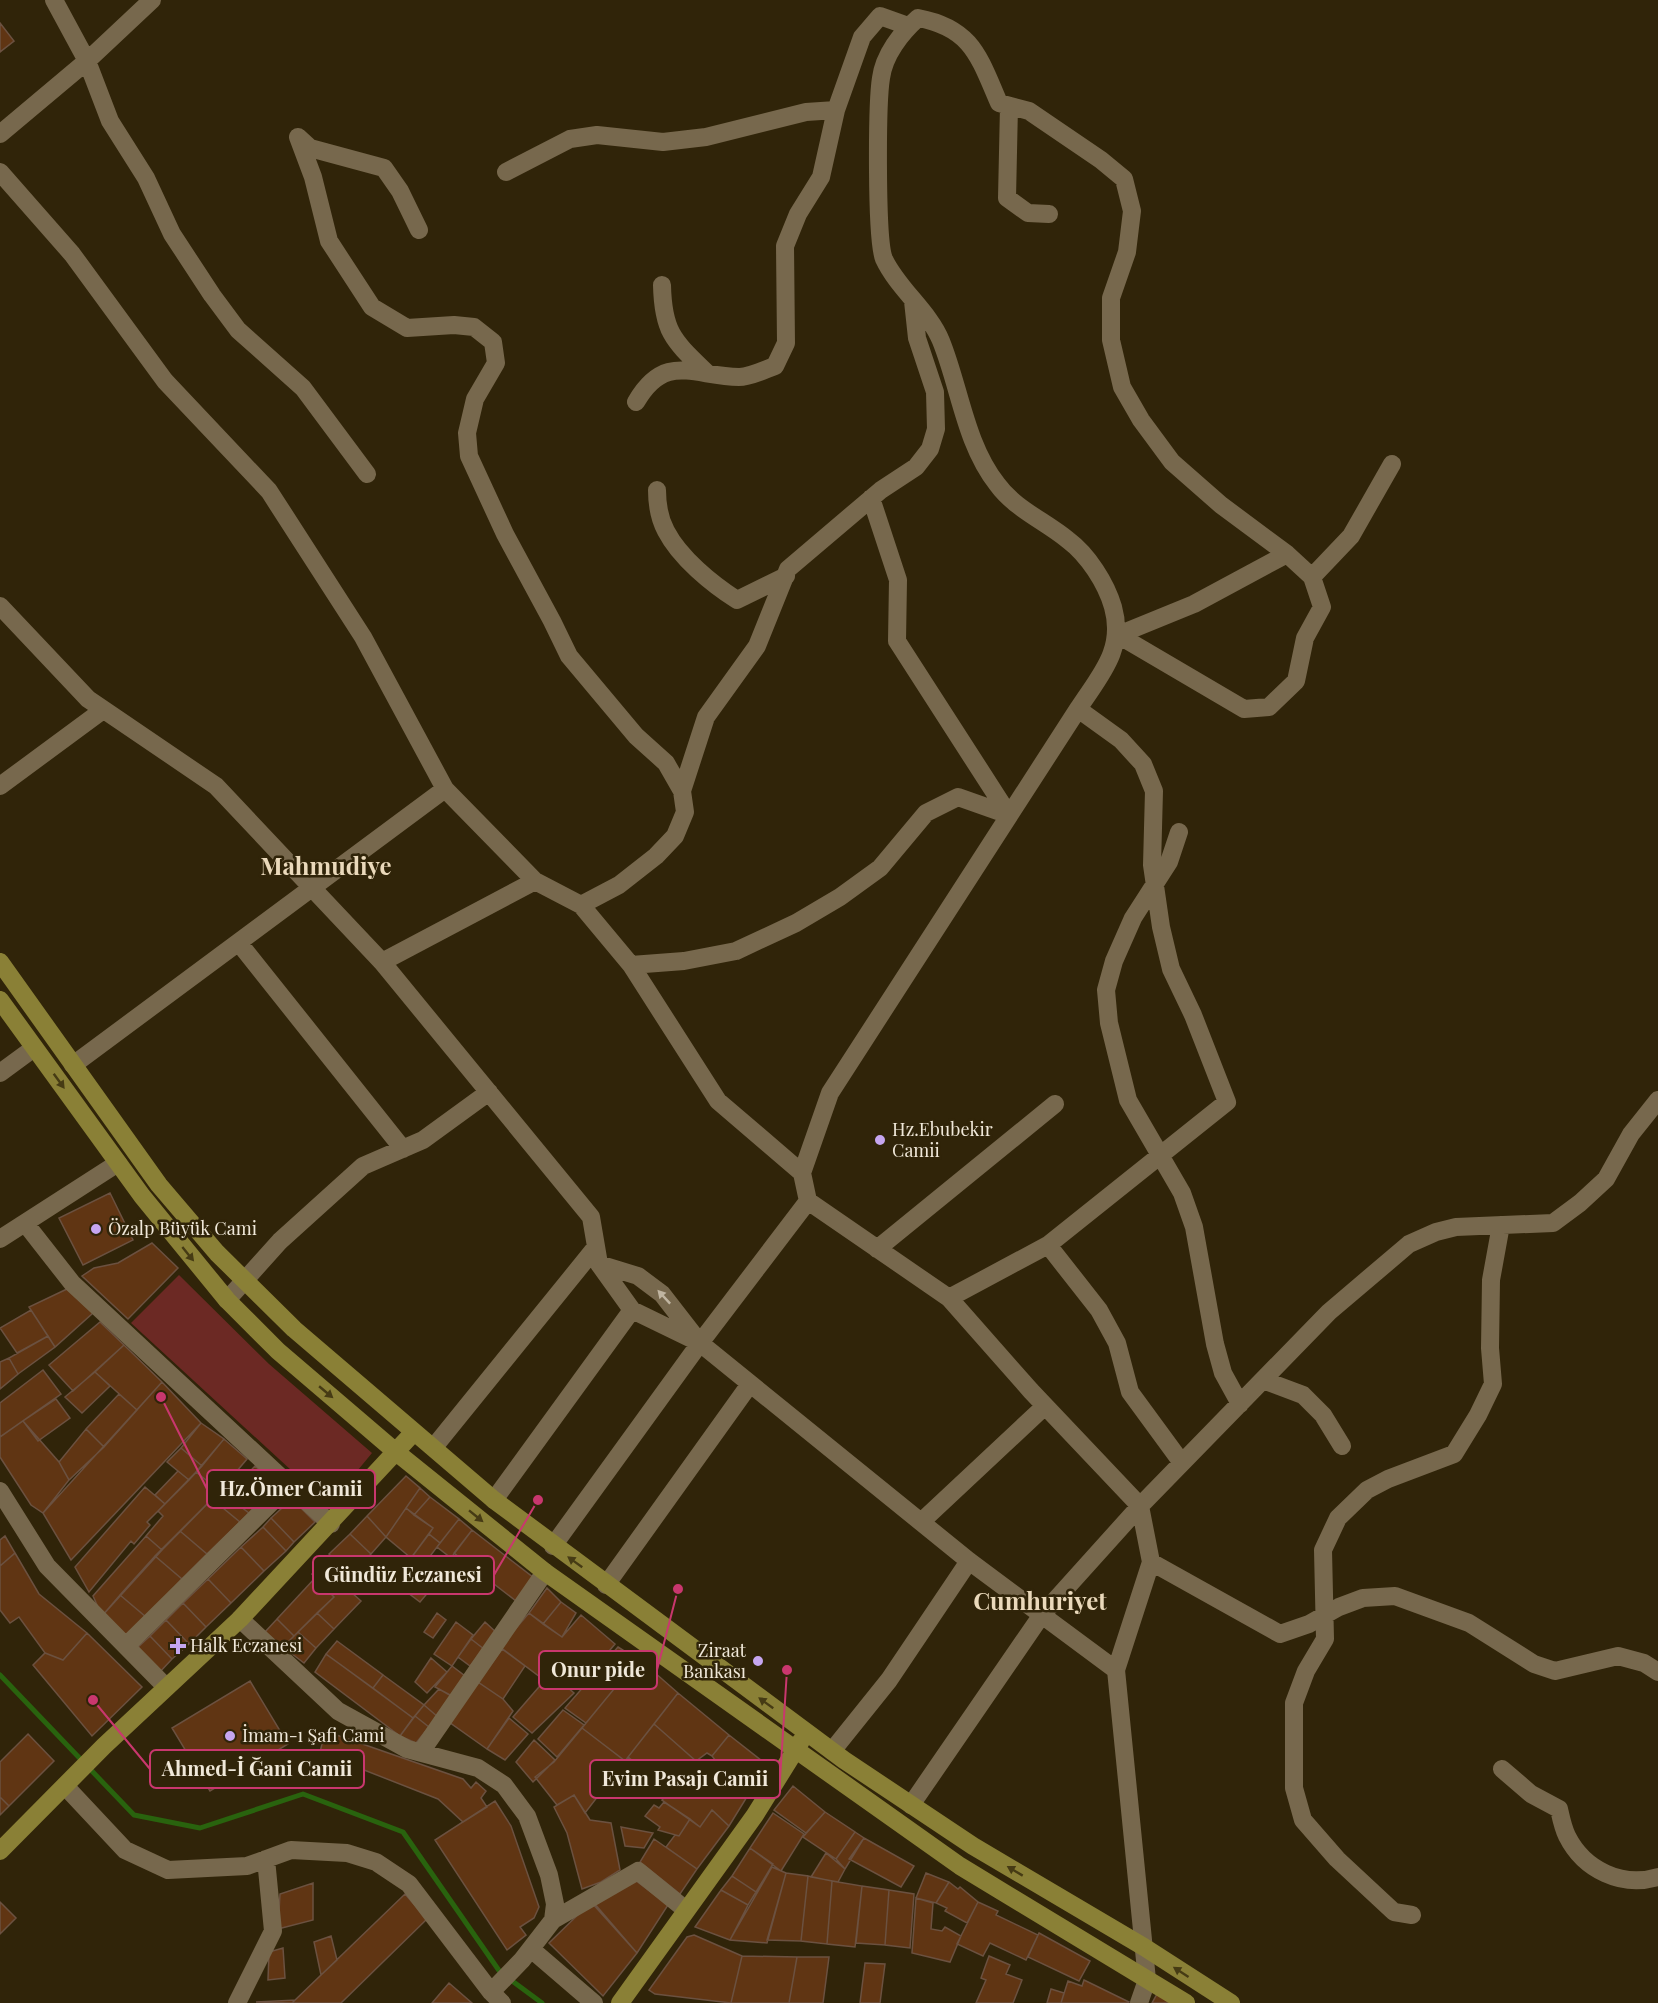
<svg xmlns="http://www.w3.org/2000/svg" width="1658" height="2003" viewBox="0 0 1658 2003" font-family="'Playfair Display',serif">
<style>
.green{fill:#6c2924}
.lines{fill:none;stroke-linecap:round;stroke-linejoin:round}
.stream{stroke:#29630e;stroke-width:5}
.building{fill:#603513;stroke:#6b5140;stroke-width:1.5}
.street{stroke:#77684d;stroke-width:18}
.secondary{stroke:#8a8036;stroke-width:18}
.oneway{fill:#463b14}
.oneway2{fill:#c0b5a1}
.poi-dot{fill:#c6a6f0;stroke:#302409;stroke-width:2}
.labels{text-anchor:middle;stroke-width:5;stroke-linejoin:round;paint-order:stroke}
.poi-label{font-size:18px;fill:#f0e8d9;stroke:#302409;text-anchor:start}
.district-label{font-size:24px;font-weight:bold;fill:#ead9bb;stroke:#302409}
.leader{fill:none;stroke:#c9376e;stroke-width:2}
.callout-dot{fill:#c9376e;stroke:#302409;stroke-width:2}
.callout{fill:#302409;stroke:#c9376e;stroke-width:2}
.callout-label{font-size:20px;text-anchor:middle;font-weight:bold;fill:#f0e8d9}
</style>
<rect width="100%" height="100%" fill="#302409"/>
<path class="green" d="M179,1275L269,1364L372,1453L329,1505L131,1323Z"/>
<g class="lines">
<path class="stream" d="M0,1675L134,1815L200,1828L303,1794L403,1832L500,1972L542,2003"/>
</g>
<path class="building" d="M0,23L14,41L0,52Z
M110,1193L133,1240L83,1265L59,1218Z
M152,1243L178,1268L128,1319L82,1276L94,1268L118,1263Z
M67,1289L93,1313L55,1347L29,1307Z
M31,1310L48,1336L17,1353L0,1328Z
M100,1322L124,1345L73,1391L49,1365Z
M48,1336L55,1347L18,1374L9,1358Z
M124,1345L162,1382L137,1410L95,1372Z
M9,1358L18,1374L0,1389V1362Z
M43,1370L61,1394L0,1437V1403Z
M95,1372L110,1386L82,1413L65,1397Z
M162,1382L201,1423L71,1560L43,1513Z
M119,1394L137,1410L104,1447L86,1429Z
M56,1399L70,1418L38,1441L23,1421Z
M23,1421L59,1462L69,1480L43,1513L31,1505L0,1457V1437Z
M201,1423L224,1439L202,1466L181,1448Z
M86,1429L104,1447L69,1480L59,1462Z
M224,1439L247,1459L220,1491L196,1472Z
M181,1448L202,1466L189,1480L167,1462Z
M255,1466L275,1484L257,1504L236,1486Z
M178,1471L189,1480L165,1504L155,1495Z
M196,1472L220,1491L162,1550L146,1536L163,1516L158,1511Z
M406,1476L420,1488L386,1537L367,1516Z
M229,1481L257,1504L249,1513L220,1491Z
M145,1487L165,1504L147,1522L150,1525L134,1544L131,1541L89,1592L75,1567Z
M420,1488L430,1497L414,1515L406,1508Z
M220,1491L249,1513L240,1522L212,1499Z
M430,1497L459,1519L440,1543L429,1534L433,1528L414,1515Z
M212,1499L240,1522L207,1554L180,1531Z
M292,1499L315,1522L294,1542L271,1518Z
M406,1508L433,1528L411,1558L386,1537Z
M367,1516L386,1537L371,1554L350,1534Z
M271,1518L294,1542L286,1551L263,1527Z
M459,1519L472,1530L451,1558L437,1547Z
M263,1527L286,1551L264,1571L241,1547Z
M472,1530L534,1578L516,1601L454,1553Z
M180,1531L207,1554L182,1579L155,1556Z
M350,1534L371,1554L350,1576L329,1554Z
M429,1534L440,1543L422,1567L411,1558Z
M5,1536L15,1553L0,1566V1540Z
M146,1536L162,1550L102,1616L93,1596Z
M241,1547L264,1571L231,1603L208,1579Z
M15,1553L39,1594L87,1633L63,1660L45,1653L19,1617L10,1623L0,1610V1566Z
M155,1556L182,1579L146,1617L120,1595Z
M322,1566L361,1601L334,1629L317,1613L334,1597L312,1574Z
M405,1570L431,1589L420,1602L395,1583Z
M315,1578L334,1597L294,1636L277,1619Z
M208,1579L231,1603L206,1627L183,1603Z
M547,1588L561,1602L543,1624L529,1613Z
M120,1595L146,1617L124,1638L102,1616Z
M561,1602L576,1613L562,1637L543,1624Z
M183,1603L206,1627L189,1644L166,1620Z
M317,1613L334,1629L316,1648L298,1632Z
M437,1613L446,1620L433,1638L424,1632Z
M529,1613L562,1637L581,1615L615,1644L577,1689L553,1669L544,1680L500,1647Z
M277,1619L294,1636L283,1647L265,1632Z
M166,1620L189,1644L172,1659L150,1636Z
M456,1622L473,1635L452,1666L434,1654Z
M485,1622L498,1634L484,1649L471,1639Z
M298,1632L316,1648L304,1663L283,1647Z
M87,1633L142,1687L92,1736L33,1665L45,1653L63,1660Z
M150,1636L172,1659L159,1673L136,1649Z
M471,1639L484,1649L470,1666L458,1657Z
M337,1641L383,1675L373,1688L326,1654Z
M618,1647L646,1665L630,1685L623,1678L586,1723L565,1708Z
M502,1649L525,1666L503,1699L478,1682Z
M326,1654L413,1718L400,1736L315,1672Z
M431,1658L447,1672L427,1693L415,1682Z
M646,1665L678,1693L625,1761L582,1728L623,1678L630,1685Z
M452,1666L465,1676L452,1696L435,1687Z
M551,1673L574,1693L532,1733L513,1717Z
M383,1675L424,1705L413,1718L373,1688Z
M250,1681L288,1744L210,1791L172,1728Z
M478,1682L503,1699L513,1711L487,1749L449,1722Z
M439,1689L455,1698L438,1717L424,1705Z
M678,1693L729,1735L712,1756L707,1753L696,1761L654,1724Z
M424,1705L438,1717L429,1727L415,1716Z
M563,1710L584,1725L557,1757L538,1739Z
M415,1716L429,1727L416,1743L400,1736Z
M509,1718L528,1734L505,1760L487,1749Z
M654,1724L696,1761L669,1789L628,1757Z
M582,1728L625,1761L585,1813L574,1795L557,1805L535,1777L554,1762Z
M325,1731L463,1779L471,1788L476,1782L486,1791L481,1798L487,1807L463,1822L438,1799L359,1768L318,1761Z
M28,1734L54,1761L9,1806L0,1797V1762Z
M729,1735L771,1768L750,1792L726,1774L712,1756Z
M534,1740L555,1760L533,1782L516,1762Z
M696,1761L720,1782L726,1774L750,1792L729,1826L712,1810L700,1827L662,1800Z
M793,1786L825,1812L806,1833L774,1810Z
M574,1795L590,1820L611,1823L620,1870L601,1882L582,1889L567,1833L554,1807Z
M0,1797L9,1806L0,1815Z
M495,1801L511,1826L539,1907L534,1918L520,1927L526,1935L507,1950L435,1840Z
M664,1802L690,1819L679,1836L658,1830L660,1827L645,1816L654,1805L659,1808Z
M712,1810L729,1826L697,1869L666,1847L675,1835L679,1836L690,1819L700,1827Z
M825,1812L855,1832L836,1859L803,1837Z
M773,1813L804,1834L781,1871L750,1848Z
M621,1827L653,1833L644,1848L625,1846Z
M855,1832L864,1838L845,1869L836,1859Z
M864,1838L914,1866L901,1887L849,1859Z
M654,1839L697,1869L680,1894L640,1862Z
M750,1848L773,1864L756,1892L732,1876Z
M826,1853L845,1869L838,1882L811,1877Z
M772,1867L786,1873L767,1943L730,1940Z
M786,1873L808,1876L801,1941L767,1940Z
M926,1873L949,1882L936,1903L916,1898Z
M732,1876L756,1892L748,1905L721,1890Z
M808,1876L832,1881L827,1944L801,1941Z
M635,1880L668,1905L637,1953L594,1903Z
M832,1881L862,1886L855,1947L827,1944Z
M949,1882L958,1889L960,1887L978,1902L967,1923L945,1911L947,1908L936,1903Z
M313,1883V1920L278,1929L280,1894Z
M862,1886L889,1890L885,1945L856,1943Z
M721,1890L748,1905L730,1940L695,1927Z
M889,1890L914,1894L910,1948L885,1945Z
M405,1894L427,1919L341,2003H292Z
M916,1898L933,1903L931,1929L942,1931L945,1927L961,1936L950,1962L912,1953Z
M0,1902L16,1918L0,1934Z
M591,1902L637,1953L603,1996L549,1943Z
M978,1902L998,1911L996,1915L1038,1935L1026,1960L990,1943L983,1956L957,1944Z
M1039,1933L1090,1961L1079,1981L1028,1957Z
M694,1935L742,1956L731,2003L655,1994L649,1990L687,1937Z
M331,1936L337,1960L321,1975L314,1942Z
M283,1948L285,1978L268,1980L269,1952Z
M742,1956L797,1957L789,2003H731Z
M989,1956L1010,1965L1006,1974L1022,1980L1013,2003H976L986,1980L981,1978Z
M797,1957H829L823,2003H789Z
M865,1963L885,1964L880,2003H860Z
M1084,1980L1129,2002L1128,2003H1061L1068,1981L1082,1986Z
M449,1983L472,2003H432Z
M1051,1989L1064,1993L1061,2003H1047Z
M1157,1994L1175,2003H1152Z
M295,2000L292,2003L256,2002Z"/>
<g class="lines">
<path class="street" d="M152,0L87,61L110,121L146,178L172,234L212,295L238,330L303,388L367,474
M1009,106L1007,198L1028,213L1049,214
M0,134L87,61L54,0
M298,137L313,177L329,241L372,307L407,328L454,325L474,327L493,342L496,363L475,399L467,433L469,456L505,534L552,621L569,656L636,736L666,763L682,791
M298,137L310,148L384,168L400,191L419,230
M0,172L72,254L165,381L269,491L363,637L445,789L535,881L581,905L631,965L718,1101L802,1173L808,1201L949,1298L1031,1391L1140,1506L1151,1562L1116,1670L1147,1980L1139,2003
M506,172L570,139L597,135L663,142L706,137L806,112L836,110
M662,285C663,333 674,341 707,373
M636,402C665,352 693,376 739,377C750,377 764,370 775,366L786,343L785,246L798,214L821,177L836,110L862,37L880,16L908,26
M657,490C657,505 659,518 666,531C680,558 712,584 737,600L786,576
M0,606L88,699L216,786L382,962L591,1217L599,1264L632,1310L700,1343
M1118,635L1244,709L1269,707L1296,681L1305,638L1322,607L1312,577L1351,536L1392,464
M1118,635L1194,604L1287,554
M0,786L103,710
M1179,832L1169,862L1133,918L1114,961L1106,990L1109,1023L1128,1100L1182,1193L1194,1227L1215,1344L1223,1373L1240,1404
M581,905L619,885L656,856L675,836L685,812L682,791L706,717L757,646L788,569L881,490L916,467L930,449L936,429L935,392L917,338L913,301
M239,943L403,1149
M382,962L535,881
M631,965L684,961L736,951L796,923L840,897L880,868L926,813L958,797L1009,815L897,641L898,580L871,498
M73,1065L445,789
M0,1073L34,1048
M802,1173L830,1093L1078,709C1100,675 1125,650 1113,607C1106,583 1088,555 1068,540C1045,521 1015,509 997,484C965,443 960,388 941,341C929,311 898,289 884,259C876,240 877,103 881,78C884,55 901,33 918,18C972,28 979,57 999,103L1029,111L1101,160L1124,179L1132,211L1127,252L1111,298V340L1122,387L1141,420L1172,462L1221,505L1287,554L1312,577
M25,1223L72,1283L331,1524
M0,1239L118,1163
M1048,1245L1099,1310L1117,1343L1130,1392L1182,1463
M877,1249L1055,1104
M599,1264L638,1276L662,1294L700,1343L969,1561L1116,1670
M949,1298L1048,1245L1227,1102L1193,1015L1171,969L1161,927L1152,865L1154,791L1143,764L1121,740L1078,709
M227,1300L280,1241L363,1166L423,1140L489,1092
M1263,1380L1303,1395L1323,1415L1342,1446
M434,1447L596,1247
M0,1491L47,1566L166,1687
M494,1500L632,1310
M921,1522L1045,1406
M553,1546L700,1343L808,1201
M1151,1562L1280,1634L1309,1624L1339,1607L1363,1598L1395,1596L1469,1623L1534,1664L1555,1671L1618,1656L1644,1663L1658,1672
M606,1585L750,1384
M240,1619L338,1711L407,1749L478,1768L504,1785L527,1816L549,1875L555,1904L553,1920L522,1960L491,1992
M126,1646L289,1485
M832,1751L889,1680L969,1561
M421,1752L545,1572
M1502,1769L1531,1794L1559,1809C1561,1818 1563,1828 1567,1836C1584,1870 1622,1888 1658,1877
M65,1786L125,1850L168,1870L247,1866L291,1850L347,1853L376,1862L409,1884L491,1992L502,2003
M911,1805L1041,1616L1140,1506L1329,1312L1409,1244L1436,1232L1456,1227L1553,1223L1580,1203L1606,1179L1631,1134L1658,1100
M1412,1915L1394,1912L1337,1859L1303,1820L1294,1788V1703L1306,1671L1325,1639L1323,1550L1338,1518L1367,1490L1388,1479L1454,1454L1478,1415L1493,1384L1490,1348L1491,1280L1501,1225
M553,1920L638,1871L686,1910
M531,1949L594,2003
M237,2003L273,1931L266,1859"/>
<path class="secondary" d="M0,962L159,1185L217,1253L294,1329L494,1500L844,1760L973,1846L1144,1947L1231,2003
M0,1000L142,1196L227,1300L278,1351L396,1452L545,1572L960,1866L1186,2003
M0,1851L104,1746L240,1619L414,1432
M620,2003L755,1815L801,1741"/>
</g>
<defs><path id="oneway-solid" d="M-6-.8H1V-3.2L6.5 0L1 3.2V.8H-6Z" transform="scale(1.5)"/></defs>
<g class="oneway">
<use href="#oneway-solid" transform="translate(59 1081) rotate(54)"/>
<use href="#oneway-solid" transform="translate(188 1254) rotate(51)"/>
<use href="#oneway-solid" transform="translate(326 1392) rotate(40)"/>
<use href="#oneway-solid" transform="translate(476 1516) rotate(39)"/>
<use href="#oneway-solid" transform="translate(575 1562) rotate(-144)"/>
<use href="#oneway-solid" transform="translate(766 1703) rotate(-144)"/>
<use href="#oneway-solid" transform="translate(1015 1871) rotate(-149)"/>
<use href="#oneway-solid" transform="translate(1181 1972) rotate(-147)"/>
</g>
<use class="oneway2" href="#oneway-solid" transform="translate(664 1297) rotate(-133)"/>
<g class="poi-dot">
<circle cx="880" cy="1140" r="6"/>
<circle cx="96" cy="1229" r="6"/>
<path d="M175 1637h6v6h6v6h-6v6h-6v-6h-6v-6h6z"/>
<circle cx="758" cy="1661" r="6"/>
<circle cx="230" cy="1736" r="6"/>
</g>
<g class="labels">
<g class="poi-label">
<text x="892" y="1136">Hz.Ebubekir<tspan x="892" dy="21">Camii</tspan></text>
<text x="108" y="1235">Özalp Büyük Cami</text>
<text x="190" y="1652">Halk Eczanesi</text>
<text x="746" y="1657" text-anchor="end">Ziraat<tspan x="746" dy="21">Bankası</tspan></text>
<text x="242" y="1742">İmam-ı Şafi Cami</text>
</g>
<g class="district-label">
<text x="326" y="875">Mahmudiye</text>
<text x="1040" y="1610">Cumhuriyet</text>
</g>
</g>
<path class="leader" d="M161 1397L207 1489M538 1500L494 1575M678 1589L657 1670M93 1700L150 1769M787 1670L780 1779"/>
<g class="callout-dot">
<circle cx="161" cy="1397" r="6"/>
<circle cx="538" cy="1500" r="6"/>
<circle cx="678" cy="1589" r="6"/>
<circle cx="93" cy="1700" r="6"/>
<circle cx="787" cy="1670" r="6"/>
</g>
<g class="callout">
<rect x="207" y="1470" width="168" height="38" rx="6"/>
<rect x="313" y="1556" width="181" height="38" rx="6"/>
<rect x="539" y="1651" width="118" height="38" rx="6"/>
<rect x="150" y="1750" width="214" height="38" rx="6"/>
<rect x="590" y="1760" width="190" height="38" rx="6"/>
</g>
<g class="callout-label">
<text x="291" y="1496">Hz.Ömer Camii</text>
<text x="403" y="1582">Gündüz Eczanesi</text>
<text x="598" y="1677">Onur pide</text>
<text x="257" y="1776">Ahmed-İ Ğani Camii</text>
<text x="685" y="1786">Evim Pasajı Camii</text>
</g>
</svg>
